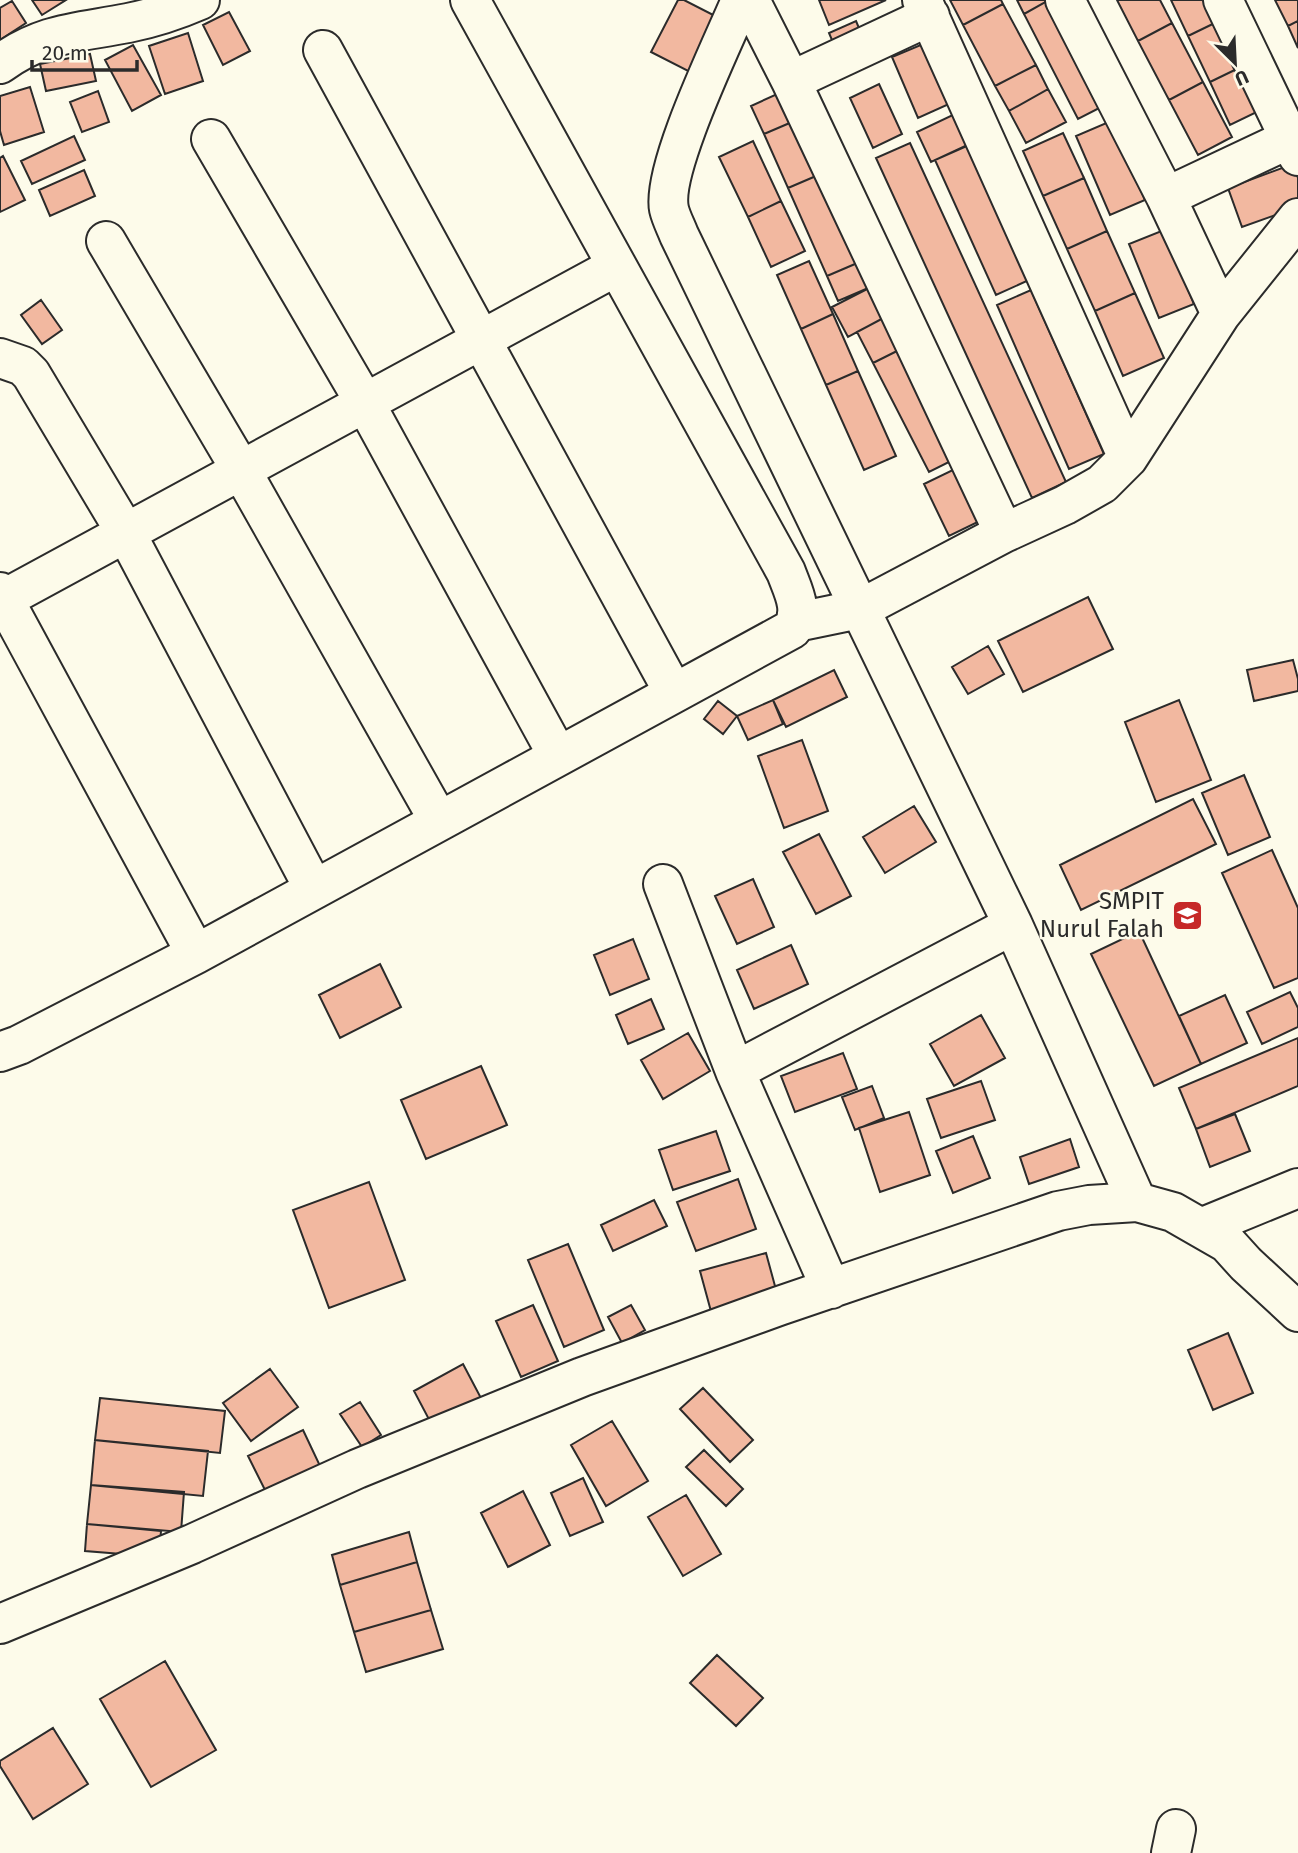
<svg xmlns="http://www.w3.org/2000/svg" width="1298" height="1853" viewBox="0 0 1298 1853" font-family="'Fira Sans',sans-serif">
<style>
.building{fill:#f2b8a0;stroke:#2b2b2b;stroke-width:2}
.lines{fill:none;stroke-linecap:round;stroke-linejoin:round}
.minor-casing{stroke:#2b2b2b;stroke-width:42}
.minor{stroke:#fdfbea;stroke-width:38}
.labels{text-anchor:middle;stroke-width:5;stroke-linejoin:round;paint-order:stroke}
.poi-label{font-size:24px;fill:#2b2b2b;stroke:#fdfbea;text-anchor:end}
</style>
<rect width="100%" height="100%" fill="#fdfbea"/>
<path class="building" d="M32,0H66L42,15Z
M678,0H684L723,20L694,74L651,52Z
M819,0H886L829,25Z
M950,0H1001L1003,4L963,25Z
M1017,0H1049L1024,14Z
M1049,0L1111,102L1078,119L1024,14Z
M1117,0H1160L1172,23L1138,41Z
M1171,0H1214L1223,19L1188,36Z
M1275,0H1298V21L1288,26Z
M12,1L26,23L0,40V8Z
M1003,4L1036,65L995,86L963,25Z
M229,12L250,51L223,65L203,25Z
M1223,19L1245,65L1210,82L1188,36Z
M856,21L864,40L837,52L829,33Z
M1298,21V48L1288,26Z
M1172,23L1203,82L1169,100L1138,41Z
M188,33L203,81L165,94L149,46Z
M923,44L949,104L918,118L892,57Z
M133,45L161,95L132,111L105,60Z
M90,54L96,81L46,91L40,64Z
M1036,65L1048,89L1009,111L995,86Z
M1245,65L1265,108L1230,125L1210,82Z
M1203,82L1232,137L1198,155L1169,100Z
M879,84L902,134L873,148L850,98Z
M30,87L44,132L4,145L0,131V96Z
M1048,89L1066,122L1026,143L1009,111Z
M786,90L799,119L764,134L751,106Z
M98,91L109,122L82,132L70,102Z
M959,112L974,142L931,162L917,132Z
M799,119L823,173L788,188L764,134Z
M1111,121L1145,200L1110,215L1076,136Z
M1063,133L1084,178L1043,196L1023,151Z
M74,136L85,160L32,184L21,161Z
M753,141L781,201L748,217L719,157Z
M910,143L1066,482L1032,498L876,158Z
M969,145L1029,280L996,295L935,160Z
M3,156L25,200L0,212V158Z
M1293,164L1298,178V207L1242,227L1228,188Z
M84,170L95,196L50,216L39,190Z
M823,173L862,261L827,276L788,188Z
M1084,178L1107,231L1067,249L1043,196Z
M781,201L805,251L771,267L748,217Z
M1164,230L1194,304L1159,318L1129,244Z
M1107,231L1135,293L1095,311L1067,249Z
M809,261L833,314L801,329L777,275Z
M862,261L873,286L838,301L827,276Z
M873,286L889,315L848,337L832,307Z
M1031,290L1104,454L1069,469L997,305Z
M1135,293L1164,358L1123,376L1095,311Z
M41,300L62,330L42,344L21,315Z
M833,314L858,371L826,385L801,329Z
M889,315L905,347L873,363L857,332Z
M905,347L961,456L929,472L873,363Z
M858,371L896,456L864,470L826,385Z
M961,466L986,518L949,536L924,484Z
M1088,597L1113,649L1023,692L998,641Z
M988,646L1004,674L968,694L952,667Z
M1293,660L1298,679V691L1254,701L1247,670Z
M834,670L847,697L786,727L773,700Z
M773,700L783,724L748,740L737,716Z
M1179,700L1211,780L1156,802L1125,722Z
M718,701L737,716L723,734L704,719Z
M802,740L828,811L784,828L758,756Z
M1244,775L1270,837L1228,855L1202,793Z
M1193,799L1216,844L1081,910L1060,865Z
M914,806L936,842L885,873L863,837Z
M819,834L851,896L816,914L783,852Z
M1272,850L1298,908V978L1274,988L1222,873Z
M753,879L774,927L737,944L715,896Z
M1139,931L1201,1064L1154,1086L1091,954Z
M633,939L649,979L610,995L594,955Z
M791,945L808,984L754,1009L737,970Z
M380,964L401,1007L340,1038L319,995Z
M1290,992L1298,1008V1027L1262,1044L1247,1012Z
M1225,995L1247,1043L1201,1064L1179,1016Z
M651,999L664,1029L628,1044L616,1015Z
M981,1015L1005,1058L954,1086L930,1044Z
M688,1033L710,1071L663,1099L641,1060Z
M1298,1038V1086L1196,1129L1179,1088Z
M843,1053L857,1089L795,1112L781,1076Z
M481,1066L507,1125L426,1159L401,1100Z
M981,1081L995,1120L941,1138L927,1099Z
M872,1086L884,1118L855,1130L842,1097Z
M909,1112L930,1175L880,1192L859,1128Z
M1235,1114L1250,1151L1210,1167L1196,1129Z
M716,1131L730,1171L673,1190L659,1150Z
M973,1136L990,1178L953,1193L936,1151Z
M1070,1139L1079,1167L1029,1184L1020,1157Z
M738,1179L756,1229L696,1251L677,1202Z
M369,1182L405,1280L329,1308L293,1210Z
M654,1200L667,1226L613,1251L601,1225Z
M568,1244L604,1330L564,1347L528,1260Z
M766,1253L778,1297L712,1315L700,1271Z
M533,1305L558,1361L521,1377L496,1321Z
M631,1305L645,1330L622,1343L608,1317Z
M1228,1333L1253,1393L1213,1410L1188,1350Z
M463,1364L482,1400L433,1427L414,1391Z
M270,1369L298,1407L251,1441L223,1403Z
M703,1388L753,1440L730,1462L680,1409Z
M100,1398L225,1411L220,1453L95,1440Z
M360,1402L381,1435L362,1447L340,1414Z
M612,1421L648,1481L606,1506L571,1445Z
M303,1430L321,1468L267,1494L248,1456Z
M95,1440L208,1451L203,1496L91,1485Z
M704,1450L743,1489L726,1506L686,1467Z
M583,1478L603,1522L570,1536L551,1493Z
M91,1485L184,1492L181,1532L87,1524Z
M523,1491L550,1545L508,1567L481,1513Z
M686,1495L721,1554L683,1576L648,1517Z
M87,1524L161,1531L159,1557L85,1551Z
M409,1532L417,1562L340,1585L332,1555Z
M417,1562L431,1610L354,1632L340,1585Z
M431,1610L443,1649L366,1672L354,1632Z
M717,1655L763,1698L736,1726L690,1683Z
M165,1661L216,1750L151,1787L100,1699Z
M53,1728L88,1784L33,1819L0,1766V1761Z"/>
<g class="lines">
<defs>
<path id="minor" d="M741,0C723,43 661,169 669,209C671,218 676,227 679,235L1013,925L1137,1202
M750,0L791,81L1004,533
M922,0L1128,458
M1065,0L1166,197L1221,314
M1223,0L1298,156
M323,50L674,693
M0,64C44,32 77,33 128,23C153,18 177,10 200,0
M791,81L930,16
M211,139L365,403L558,756
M1166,197L1289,139
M106,241L241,470L439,821
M0,358L23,366L31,374L126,533L314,889
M0,592L196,954
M4,599L617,266
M797,622L860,609L1004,533L1065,505L1102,484L1128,458L1221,314L1298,218
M663,884L735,1071L831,1289
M0,1052L19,1045L196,954L792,629C804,610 793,591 786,572L470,0
M735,1071L1013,925
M1203,1227L1298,1188
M0,1624L192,1544L357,1469L582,1377L779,1306L1058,1211L1089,1205L1137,1202L1173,1212L1227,1243L1246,1264L1298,1312
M1171,1853L1176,1829"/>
</defs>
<use href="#minor" class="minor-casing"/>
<use href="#minor" class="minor"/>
</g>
<defs>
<symbol id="school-square" viewBox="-11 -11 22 22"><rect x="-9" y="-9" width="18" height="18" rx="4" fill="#c62828" stroke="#fdfbea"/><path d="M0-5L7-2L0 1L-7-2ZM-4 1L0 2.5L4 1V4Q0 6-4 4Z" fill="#fff"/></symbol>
</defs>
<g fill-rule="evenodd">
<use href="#school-square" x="1170" y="898" width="35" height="35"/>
</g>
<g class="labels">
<g class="poi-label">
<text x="1164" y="909">SMPIT<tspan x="1164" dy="28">Nurul Falah</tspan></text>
</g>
</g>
<g transform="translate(1235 63) rotate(156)" stroke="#fdfbea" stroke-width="5" paint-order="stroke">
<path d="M0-5L12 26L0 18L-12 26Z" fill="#2b2b2b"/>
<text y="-10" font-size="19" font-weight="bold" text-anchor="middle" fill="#2b2b2b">U</text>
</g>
<path d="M32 60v10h105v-10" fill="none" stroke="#2b2b2b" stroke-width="3.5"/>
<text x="42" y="60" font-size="21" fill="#2b2b2b" stroke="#fdfbea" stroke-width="5" paint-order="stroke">20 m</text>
</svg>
